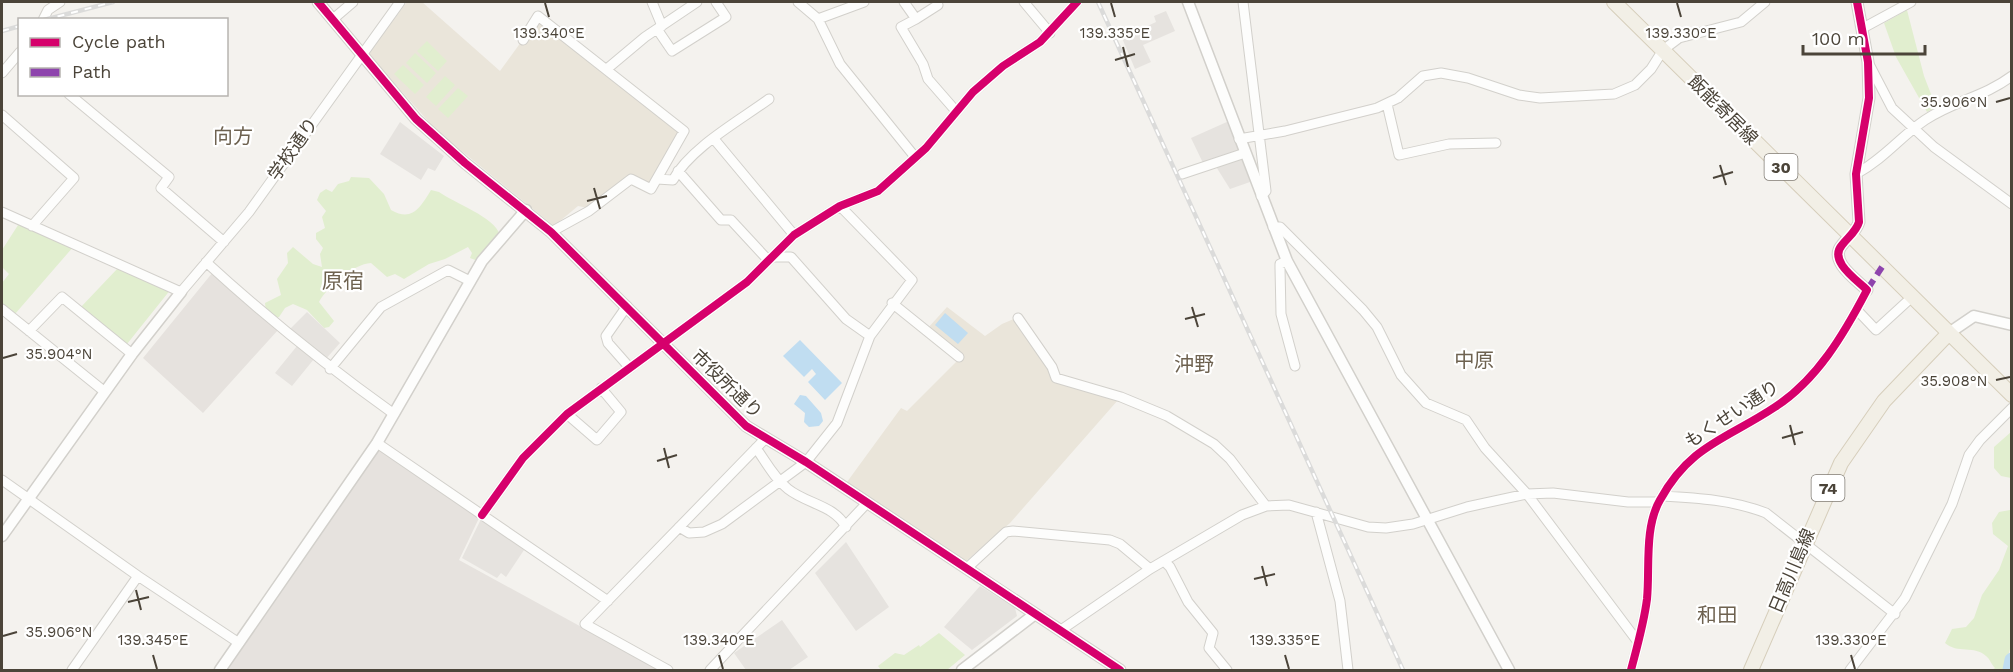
<svg xmlns="http://www.w3.org/2000/svg" width="2013" height="672" viewBox="0 0 2013 672" font-family="'Work Sans','Noto Sans JP',sans-serif">
<style>
.industrial{fill:#e6e2de}
.education{fill:#eae5da}
.green{fill:#e1eecf}
.parking{fill:#e6e3df}
.water{fill:#c0ddf1}
.lines{fill:none;stroke-linecap:round;stroke-linejoin:round}
.river{stroke:#c0ddf1;stroke-width:15}
.minor-casing{stroke:#d2d0cb;stroke-width:11}
.tertiary-casing{stroke:#d2d0cb;stroke-width:13}
.primary-casing{stroke:#d6cebb;stroke-width:16}
.minor{stroke:#fdfdfc;stroke-width:9}
.tertiary{stroke:#fdfdfc;stroke-width:10}
.primary{stroke:#f2efe6;stroke-width:14}
.rail-casing{stroke:#dbdbda;stroke-width:4.5}
.rail{stroke:#fff;stroke-width:2;stroke-dasharray:7;stroke-linecap:butt}
.quiet{stroke:#8e44ad;stroke-width:6;stroke-dasharray:12 6;stroke-linecap:butt}
.cycleway-casing{stroke:#fff;stroke-width:11}
.cycleway{stroke:#d6006c;stroke-width:8}
.ticks{fill:none;stroke:#4b4439;stroke-width:2}
.labels{text-anchor:middle;stroke-width:4.5;stroke-linejoin:round;paint-order:stroke}
.shield{fill:#fff;stroke:#817c74;stroke-width:1.5}
.shield-label{font-size:16px;font-weight:bold;fill:#4b4439}
.street-label{font-size:18px;fill:#4b4439;stroke:#fff}
.neighbourhood-label{font-size:20px;fill:#6e6250;stroke:#fff}
.quarter-label{font-size:21px;fill:#6e6250;stroke:#fff}
.ticks-label{font-size:15px;text-anchor:middle;fill:#4b4439;stroke:#fff;stroke-width:4.5;stroke-linejoin:round;paint-order:stroke}
</style>
<rect width="100%" height="100%" fill="#f4f2ee"/>
<path class="industrial" d="M213,272L278,330L203,413L143,358Z
M378,449L479,518L459,560L660,670H226Z"/>
<path class="education" d="M407,2H422L500,71L537,20L681,133L652,184L630,176L588,208L578,206L554,226L437,131L370,56V51Z
M947,307L985,336L1002,324L1016,318L1050,368L1054,380L1118,400L1010,523L966,561L847,482L901,408L907,411L960,358L927,329Z"/>
<path class="green" d="M1907,10L1924,76L1936,107L1927,112L1896,57L1884,23Z
M427,41L447,61L438,71L417,51Z
M415,53L436,73L427,83L406,63Z
M403,65L424,85L415,94L394,74Z
M445,76L455,85L436,106L426,97Z
M458,88L468,96L448,118L438,109Z
M351,177L369,178L384,194L391,210C412,222 420,208 431,190L439,192C454,203 495,217 500,235L478,261L470,258L472,253L468,247L445,259L429,264L404,279L395,274L387,277L371,263C353,264 327,287 319,302L334,321L329,327L324,328L307,310L293,304L285,308L279,317L274,318L266,312L265,303L281,295L277,279L288,263L287,253L293,247L313,264L322,267L320,254L323,248L316,239V233L325,228L322,217L326,211L317,200L320,193L326,189L332,192L338,184L349,181Z
M20,222L74,246L15,314L2,304V283L9,274L2,267V250Z
M118,268L171,289L127,344H124L80,308Z
M2011,432V478L2001,476L1994,468V447Z
M2011,506L2012,642L2004,670H1992L1995,668C1991,664 1990,659 1986,656C1975,645 1957,654 1945,643L1952,629L1966,627L1974,618L1982,595L1999,570L2008,546L1993,534L1992,523L1999,512L2010,510Z
M939,633L965,655L947,670H881L878,666L895,653L904,655L919,645L920,647Z"/>
<path class="parking" d="M1166,11L1175,31L1143,45L1151,62L1135,69L1122,38L1156,22L1154,16Z
M1229,121L1239,151L1203,163L1191,138Z
M400,122L444,156L435,171L428,168L421,180L380,154Z
M1241,157L1250,182L1230,189L1215,165Z
M307,312L340,343L324,361L287,332Z
M297,346L314,359L292,386L275,373Z
M481,519L524,550L506,577L501,573L497,578L462,558Z
M846,542L889,607L856,631L815,573Z
M980,586L1015,608L1017,616L972,650L944,627Z
M782,620L808,657L789,670H746L734,653Z"/>
<path class="water" d="M945,313L968,333L958,344L935,325Z
M800,340L842,383L825,400L808,382L816,374L812,369L804,377L783,356Z
M800,395L806,396L821,413L823,421L819,426L809,427L804,422L805,413L794,404Z"/>
<g class="lines">
<path class="river" d="M2010,670L2012,660"/>
<defs>
<path id="minor" d="M652,2L662,26
M798,2L818,19L840,64L915,157
M904,2L916,19L901,27L923,64L928,79L955,110
M1024,2L1050,33
M1243,2L1266,191L1261,196
M818,19L864,2
M916,19L938,5
M43,20L48,10L60,2
M332,20L353,2
M1863,28L1911,2
M657,29L672,51L726,17L716,2
M523,40L538,16L684,131L651,189L631,179L589,211L551,232
M1869,64L1892,108L1934,147L2012,204
M608,68L645,37L697,2
M2,73L20,52
M69,94L169,177L161,188L224,242
M1387,104L1399,155L1449,144L1496,143
M2,115L74,178L32,226
M714,139L794,235
M1239,139L1285,131L1377,108L1398,98L1423,76L1441,73L1468,78L1519,95L1540,98L1614,94L1635,85L1651,69L1663,50L1679,38L1741,22L1765,2
M678,171L721,220H731L768,260
M1182,174L1245,153
M1856,174C1885,158 1900,137 1925,120C1953,101 1984,97 2012,76
M657,179L673,180C690,148 739,121 769,99
M2,212L181,292L249,212L400,2
M1273,227H1280L1363,310L1377,327L1401,375L1426,403L1466,420L1485,448L1527,494L1638,642
M771,257H791L846,319L870,336
M1287,261L1280,264V268L1281,314L1295,366
M206,262C266,317 328,367 394,414
M892,303L959,357
M627,306L606,336L608,343L630,368
M2,309L105,392
M1857,310L1876,330L1912,297
M1018,318L1052,367L1056,378L1121,397L1167,416L1214,444L1230,459L1266,506
M29,331L62,297L132,354
M330,369L381,307L448,270L470,281
M567,414L597,440L621,412L601,388
M377,443L608,601
M756,448C766,462 774,478 788,489C807,504 834,505 846,527
M2,480L138,576L72,670
M1662,496C1698,498 1733,500 1766,513L1895,614
M1316,512L1340,601L1348,670
M482,515L523,458L567,414L747,282L794,235L840,206L878,191L926,148L973,92L1003,66L1040,42L1077,2
M679,527L689,533L704,532L722,524L806,462L837,423L870,336L912,280L840,206
M1164,561L1170,567L1188,602L1213,633L1209,648L1227,670
M967,568L1006,532L1013,531L1110,540L1120,544L1150,569
M138,576L239,643
M1061,630L1150,569L1242,515L1266,506L1289,505L1368,527L1386,528L1413,524L1467,507L1527,494L1553,493L1628,502H1659
M668,670L585,624L765,439
M710,670L867,503
M1631,670C1637,647 1644,623 1647,599C1650,568 1644,528 1660,500C1690,445 1727,439 1775,407C1817,380 1844,334 1867,290
M1850,670L1905,598L1952,504L1969,455L1980,440L2012,408"/>
<path id="tertiary" d="M318,2L416,119L465,163L551,232L746,426L806,462L1120,670
M1188,2L1287,261L1509,670
M1857,2L1868,62L1869,98L1856,174L1859,222C1856,232 1848,237 1842,245C1828,261 1857,280 1867,290
M1949,333L1974,316L2012,325
M2,536L132,354L181,292
M220,670L377,443L482,261L526,210
M962,670L1035,614"/>
<path id="primary" d="M1614,2L2012,395
M1751,670L1841,463L1884,401L1949,333"/>
</defs>
<use href="#minor" class="minor-casing"/>
<use href="#tertiary" class="tertiary-casing"/>
<use href="#primary" class="primary-casing"/>
<use href="#minor" class="minor"/>
<use href="#tertiary" class="tertiary"/>
<use href="#primary" class="primary"/>
<defs>
<path id="rail" d="M1098,2L1403,670
M44,20L113,2
M2,31L20,26"/>
</defs>
<use href="#rail" class="rail-casing"/>
<use href="#rail" class="rail"/>
<path class="quiet" d="M1867,290L1882,267"/>
<defs>
<path id="cycleway" d="M318,2L416,119L465,163L551,232L746,426L806,462L1120,670
M482,515L523,458L567,414L747,282L794,235L840,206L878,191L926,148L973,92L1003,66L1040,42L1077,2
M1631,670C1637,647 1644,623 1647,599C1650,568 1644,528 1660,500C1690,445 1727,439 1775,407C1817,380 1844,334 1867,290C1857,280 1828,261 1842,245C1848,237 1856,232 1859,222L1856,174L1869,98L1868,62L1857,2"/>
</defs>
<use href="#cycleway" class="cycleway-casing"/>
<use href="#cycleway" class="cycleway"/>
</g>
<path class="ticks" d="M545,3L549,17M1111,3L1115,17M1677,3L1681,17M1123,47L1128,67M1115,60L1135,54M1996,102L2010,98M1720,165L1726,185M1713,178L1733,172M594,188L600,209M587,201L607,196M1192,307L1198,327M1185,319L1205,314M3,358L17,354M1996,380L2010,377M1790,425L1795,445M1782,438L1803,432M664,448L669,468M657,461L677,455M1262,566L1267,586M1254,579L1275,574M136,590L141,610M128,602L149,597M3,636L17,632M153,655L157,669M719,655L723,669M1285,655L1289,669M1851,655L1855,669"/>
<g class="labels">
<g class="shield">
<rect x="1764.5" y="154" width="33" height="26" rx="4.5"/>
<rect x="1811.5" y="475" width="33" height="26" rx="4.5"/>
</g>
<g class="shield-label">
<text x="1781" y="173">30</text>
<text x="1828" y="494">74</text>
</g>
<g class="street-label">
<text transform="translate(1723 110) rotate(45)" y="6">飯能寄居線</text>
<text transform="translate(293 149) rotate(-55)" y="6">学校通り</text>
<text transform="translate(727 384) rotate(44)" y="6">市役所通り</text>
<text transform="translate(1732 414) rotate(-33)" y="6">もくせい通り</text>
<text transform="translate(1792 571) rotate(-67)" y="6">日高川島線</text>
</g>
<g class="neighbourhood-label">
<text x="233" y="143">向方</text>
<text x="1474" y="367">中原</text>
<text x="1194" y="371">沖野</text>
<text x="1717" y="622">和田</text>
</g>
<g class="quarter-label">
<text x="343" y="288">原宿</text>
</g>
</g>
<g class="ticks-label">
<text x="549" y="38">139.340°E</text>
<text x="1115" y="38">139.335°E</text>
<text x="1681" y="38">139.330°E</text>
<text x="1954" y="107">35.906°N</text>
<text x="59" y="359">35.904°N</text>
<text x="1954" y="386">35.908°N</text>
<text x="59" y="637">35.906°N</text>
<text x="153" y="645">139.345°E</text>
<text x="719" y="645">139.340°E</text>
<text x="1285" y="645">139.335°E</text>
<text x="1851" y="645">139.330°E</text>
</g>
<rect width="2013" height="672" fill="none" stroke="#4b4439" stroke-width="6"/>
<rect x="18" y="18" width="210" height="78" fill="#ffffff" stroke="#b7b4b0" stroke-width="1.5"/>
<rect x="30" y="38" width="30" height="9" fill="#d6006c" stroke="#b7b4b0" stroke-width="1.5"/>
<text x="72" y="48" font-size="18" fill="#4b4439">Cycle path</text>
<rect x="30" y="68" width="30" height="9" fill="#8e44ad" stroke="#b7b4b0" stroke-width="1.5"/>
<text x="72" y="78" font-size="18" fill="#4b4439">Path</text>
<path d="M1803 45v9h122v-9" fill="none" stroke="#4b4439" stroke-width="3"/>
<text x="1812" y="45" font-size="18" fill="#4b4439" stroke="#ffffff" stroke-width="4.5" paint-order="stroke">100 m</text>
</svg>
